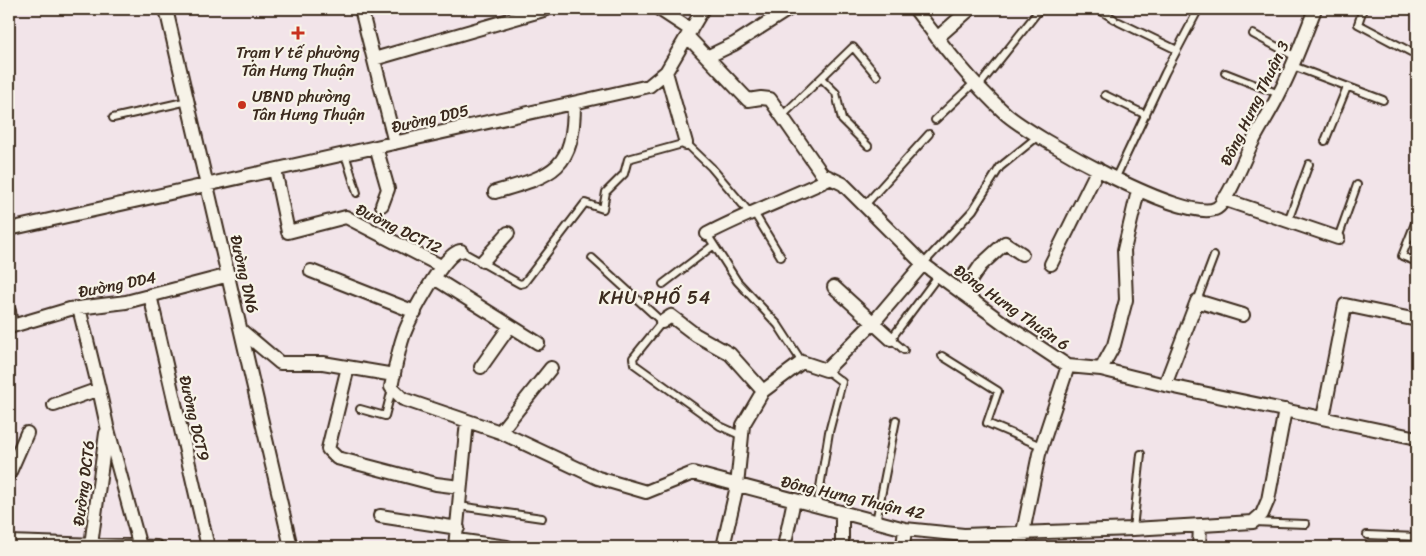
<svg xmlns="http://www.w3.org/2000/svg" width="1426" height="556" viewBox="0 0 1426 556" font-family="Sriracha,sans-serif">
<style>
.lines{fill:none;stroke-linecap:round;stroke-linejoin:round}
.lane-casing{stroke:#3b2a1e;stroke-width:10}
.street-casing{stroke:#3b2a1e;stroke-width:16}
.lane{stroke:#f7f3e8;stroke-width:6}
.street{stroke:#f7f3e8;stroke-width:12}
.poi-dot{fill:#c8321e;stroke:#f7f3e8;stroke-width:2}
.labels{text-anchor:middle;stroke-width:4.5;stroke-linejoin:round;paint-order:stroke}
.poi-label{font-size:16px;fill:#3b2a1e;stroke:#f7f3e8}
.street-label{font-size:16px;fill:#3b2a1e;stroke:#f7f3e8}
.neighbourhood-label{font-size:18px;letter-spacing:1px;fill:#3b2a1e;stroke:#f7f3e8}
</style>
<rect width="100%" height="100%" fill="#f2e4e9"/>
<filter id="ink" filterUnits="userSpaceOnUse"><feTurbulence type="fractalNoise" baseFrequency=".02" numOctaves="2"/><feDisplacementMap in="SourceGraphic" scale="10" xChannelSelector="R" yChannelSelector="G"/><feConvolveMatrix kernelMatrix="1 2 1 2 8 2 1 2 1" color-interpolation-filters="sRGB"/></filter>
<g filter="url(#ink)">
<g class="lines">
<defs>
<path id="lane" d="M1098,9L1114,19
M1363,9L1358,24L1411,52
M1119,22L1177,50
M1253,34L1296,57
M1293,66L1383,100
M1225,73L1279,94
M822,79L836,93L842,120L868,146
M979,86L1040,9
M1105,95L1146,115
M782,116L853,47L877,76
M113,118L188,101
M935,120L975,82
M1325,141L1347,87
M345,154L357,193
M1115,179L1165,73L1196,14L1186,9
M865,205L929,134
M753,211L781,257
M1417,218L1402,256L1417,262
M1288,221L1309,164
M707,234L737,281L778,325L802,362
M1338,238L1357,185
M461,251L520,284L524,283L585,203L603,209L606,192L624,174L628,159L686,143L711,167L749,212
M592,258L662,322L633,358L634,364L720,426L742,436
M923,264L973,210L1000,167L1037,137
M663,284L714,245
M1197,301L1214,256
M904,350L891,339L938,276
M942,356L998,391L987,423L1041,446
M360,409L385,416L392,389
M459,506L542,518
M817,506L829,432L842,382L826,370
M876,522L896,420
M1254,522L1306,524
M1133,529L1141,454
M1367,535L1417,537"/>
<path id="street" d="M166,9L291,547
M361,9L395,143
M659,9L691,30
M915,9C943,46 971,82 1006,114C1031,136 1188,226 1217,208C1228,201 1244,159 1251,145C1260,127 1271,111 1280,92C1294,65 1304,37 1315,9
M687,36L748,100L761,98L770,99L822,174L843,184L923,264L1003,323L1068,366L1101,369L1165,385L1417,438
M937,38L970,9
M707,57L734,44L789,9
M374,59L547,9
M666,72L686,143
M376,147L388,189L382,205
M275,170L288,232L346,217L441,266
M495,192C554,175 574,170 574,103
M1223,199L1338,238
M9,229L649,86L666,72L703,9
M707,234C747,213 789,198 829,179
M461,251C445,250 410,318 404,334C398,351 395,369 391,387L403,399L500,432L598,478L646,492L693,473L905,529L964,535L1133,529L1253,522L1262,514L1268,500L1285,410
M483,261L508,233
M1051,264L1098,169
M311,271L415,312
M434,278L538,343
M834,287L891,339
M962,293L981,265L1005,243L1022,254
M150,295L208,547
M79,308L99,389
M9,311L11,327
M662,322L671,316L696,335L730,354L763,391
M9,327L70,309L126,302L229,275
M242,331L280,363H323L394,375
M348,367L328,449L337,458L436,484L460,487
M481,367L510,326
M1101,369L1114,345L1126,300L1124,250L1138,191
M1165,385L1197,301L1243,315
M54,405L99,389L107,426L140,547
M1323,418L1345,305L1417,320
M500,432L551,368
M9,474L27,433
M380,516L458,528
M457,540L507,547
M9,542L157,547
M91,545L106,433
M455,547L467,421
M723,547L737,486L743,425L763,391L802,362L826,370L873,323L923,264
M784,547L794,500
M842,547V513
M903,547L905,529
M1020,547L1039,454L1068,366
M1199,547L1200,526"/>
</defs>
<use href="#lane" class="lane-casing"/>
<use href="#street" class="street-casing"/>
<use href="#lane" class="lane"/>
<use href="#street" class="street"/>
</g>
</g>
<g class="poi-dot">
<path d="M295.5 25.5h5v5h5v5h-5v5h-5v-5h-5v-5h5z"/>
<circle cx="242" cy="105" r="5"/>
</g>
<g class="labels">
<g class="poi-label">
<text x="298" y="58">Trạm Y tế phường<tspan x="298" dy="18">Tân Hưng Thuận</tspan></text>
<text x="252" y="102" text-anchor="start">UBND phường<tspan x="252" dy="18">Tân Hưng Thuận</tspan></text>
</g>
<g class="street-label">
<text transform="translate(1254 103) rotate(-64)" y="6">Đông Hưng Thuận 3</text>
<text transform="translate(430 118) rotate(-13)" y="6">Đường DD5</text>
<text transform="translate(399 228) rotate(26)" y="6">Đường DCT12</text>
<text transform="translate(245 274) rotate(77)" y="6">Đường DN6</text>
<text transform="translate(117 284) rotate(-11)" y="6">Đường DD4</text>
<text transform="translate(1012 307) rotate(35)" y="6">Đông Hưng Thuận 6</text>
<text transform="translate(195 418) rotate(77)" y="6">Đường DCT9</text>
<text transform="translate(83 483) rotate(-83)" y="6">Đường DCT6</text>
<text transform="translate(853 497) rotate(13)" y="6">Đông Hưng Thuận 42</text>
</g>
<g class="neighbourhood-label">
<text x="655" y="304">KHU PHỐ 54</text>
</g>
</g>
<rect width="1426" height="556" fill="none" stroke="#f7f3e8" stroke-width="30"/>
<rect x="15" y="15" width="1396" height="526" fill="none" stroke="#3b2a1e" stroke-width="2" filter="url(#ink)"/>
</svg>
